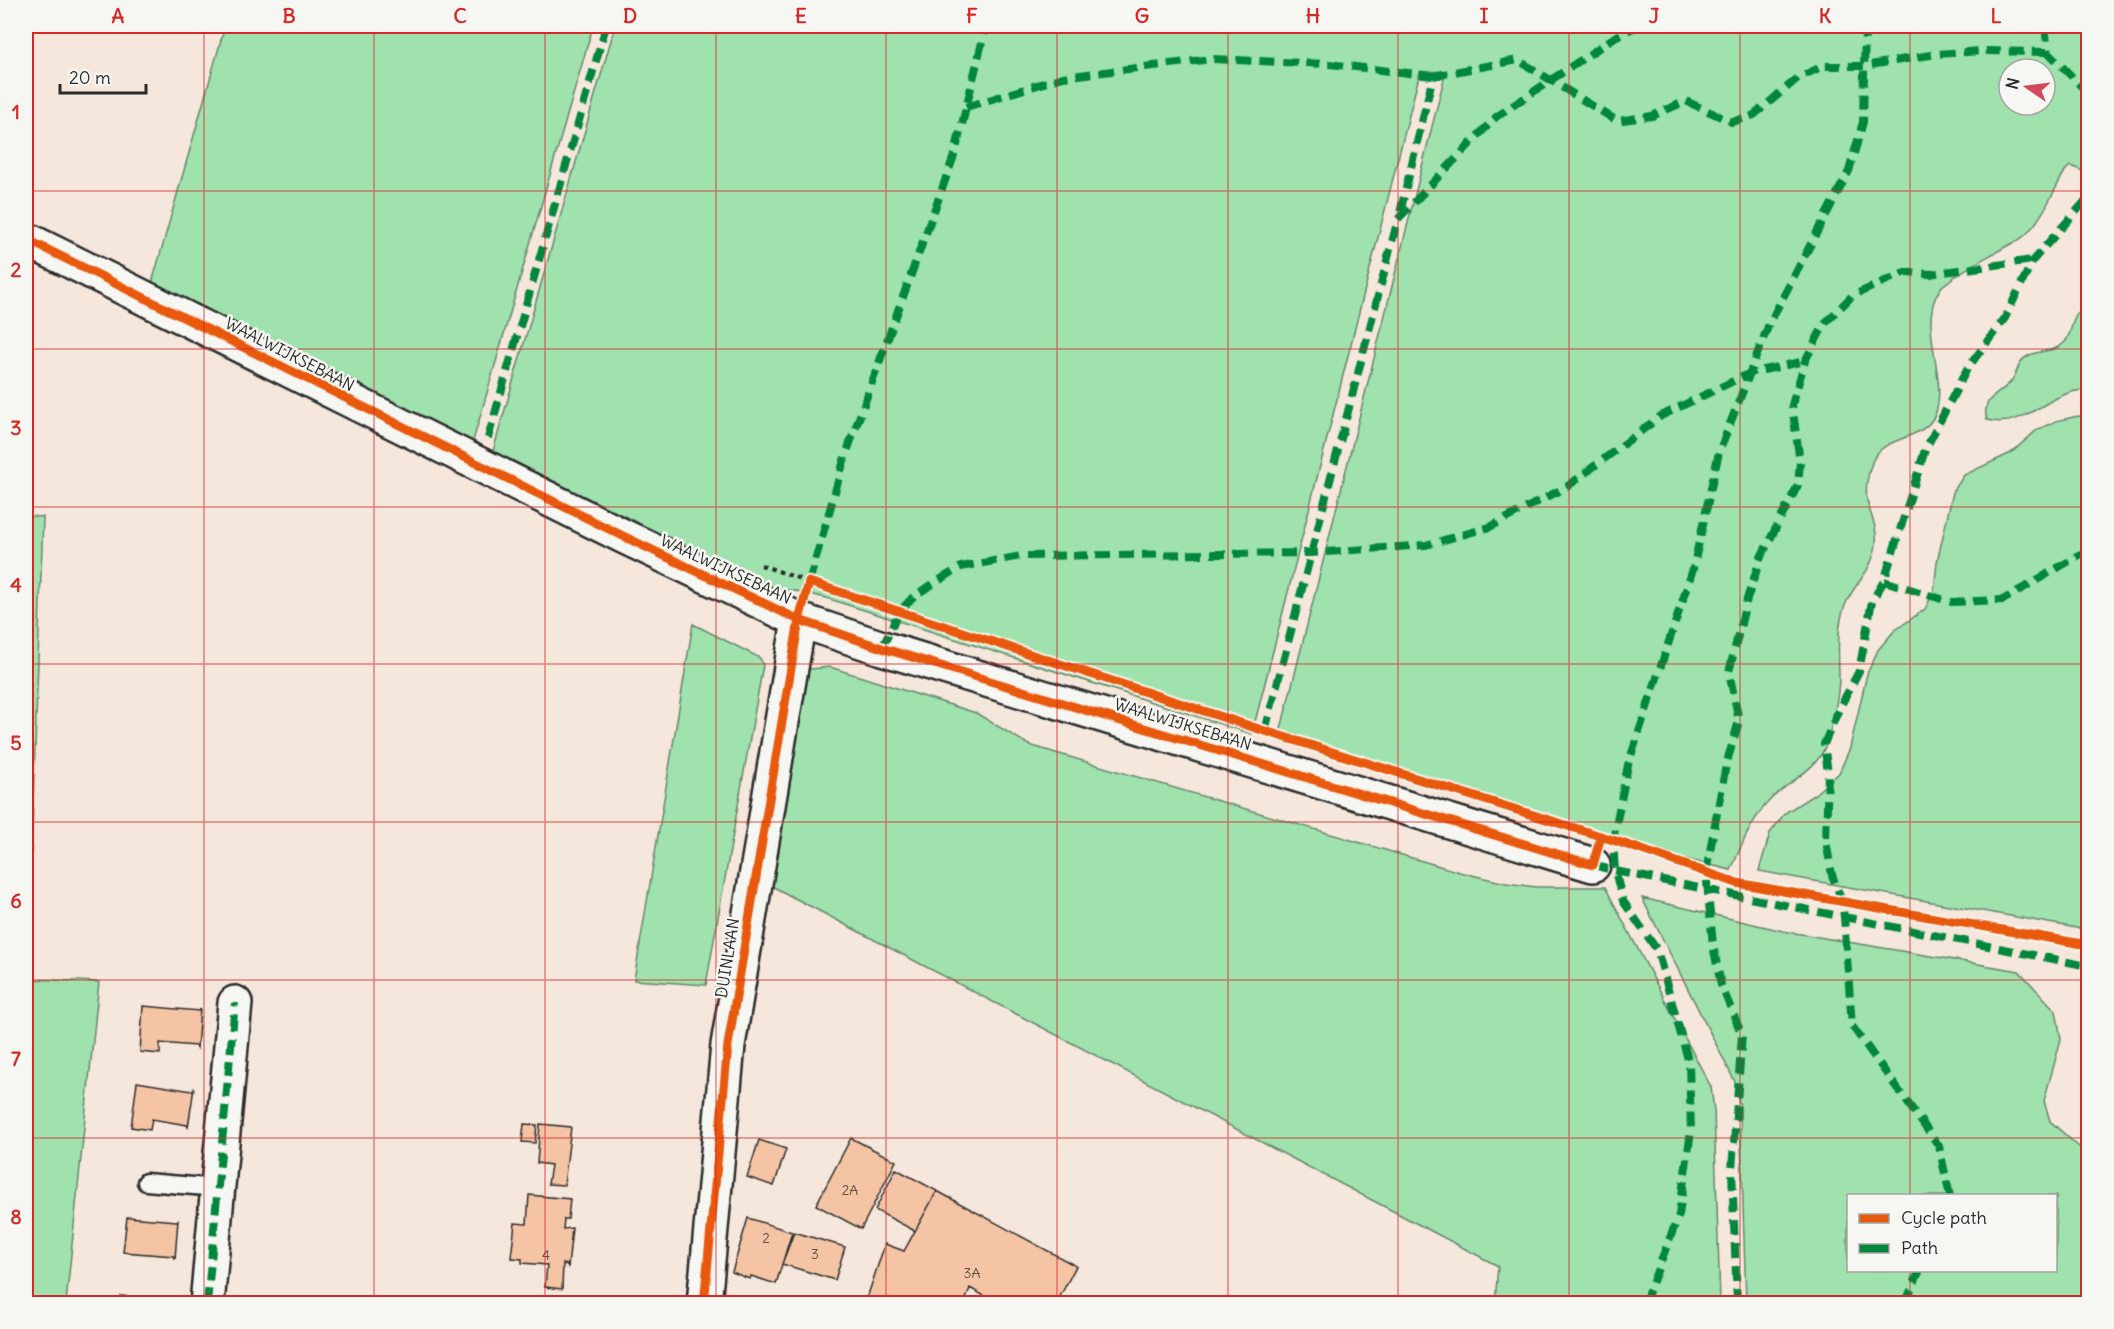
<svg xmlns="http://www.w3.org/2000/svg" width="2114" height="1329" viewBox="0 0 2114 1329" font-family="Delius,sans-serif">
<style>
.green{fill:#9fe2ad;stroke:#65866c;stroke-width:1.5;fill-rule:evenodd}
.building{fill:#f4c4a4;stroke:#2b2b2b;stroke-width:1.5}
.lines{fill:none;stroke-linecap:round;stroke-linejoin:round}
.service-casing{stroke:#2b2b2b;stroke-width:21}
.minor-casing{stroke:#2b2b2b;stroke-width:38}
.path{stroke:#2b2b2b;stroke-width:4;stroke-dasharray:4.5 4.5;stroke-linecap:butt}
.service{stroke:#f6f6f2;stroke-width:16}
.minor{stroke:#f6f6f2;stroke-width:33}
.quiet{stroke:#00873e;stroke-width:8;stroke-dasharray:15 8;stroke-linecap:butt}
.cycleway-casing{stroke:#f6f6f2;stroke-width:13}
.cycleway{stroke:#e8590c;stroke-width:9}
.grid{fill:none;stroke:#d62828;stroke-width:1.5;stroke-opacity:0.55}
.labels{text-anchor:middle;stroke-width:5;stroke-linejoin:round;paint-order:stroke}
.number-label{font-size:14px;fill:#5d5149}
.street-label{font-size:16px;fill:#2b2b2b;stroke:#f6f6f2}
.neatline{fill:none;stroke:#d62828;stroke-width:2}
.grid-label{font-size:20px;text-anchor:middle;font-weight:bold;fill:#d62828}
</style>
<rect width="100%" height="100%" fill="#f5e7db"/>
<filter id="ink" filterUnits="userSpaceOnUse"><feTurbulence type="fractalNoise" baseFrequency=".0167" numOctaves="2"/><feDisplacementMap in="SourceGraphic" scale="12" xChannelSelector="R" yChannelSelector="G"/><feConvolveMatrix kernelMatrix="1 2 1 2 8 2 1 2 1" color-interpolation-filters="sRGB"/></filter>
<g filter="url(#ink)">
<path class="green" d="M225,26H593L469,455L148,297Z
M615,26H2088V173L2070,166L2065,171C2054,190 2041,222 2024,236C2019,241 2011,244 2005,247C1986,258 1967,267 1950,280C1947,283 1942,285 1940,289C1917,322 1946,372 1937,409C1928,443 1885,433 1873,460C1868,472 1865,488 1867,500C1870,515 1878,528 1876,544C1872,574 1853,583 1844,608C1836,631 1839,656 1839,680C1838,701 1833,722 1827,742C1819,769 1789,781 1771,799C1751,819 1742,845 1731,870L1596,837L1278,741L1446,71L1420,72L1252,734L823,597C809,595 787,585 775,594L489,465ZM2009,69H2045V105H2009Z
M2088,303V389C2080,390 2069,392 2061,396C2036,407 2016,428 1987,420C1985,413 1985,409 1988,402C1992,396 2006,389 2012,380C2020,370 2015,362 2030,355C2041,350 2056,352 2065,342C2074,330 2069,316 2088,303Z
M2078,416L2088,418V930L1759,871L1770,833L1785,813L1815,794L1839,773L1850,748L1867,674L1878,650L1894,631L1925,609L1934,591L1937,562L1953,492L1964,475L2011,453L2037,430L2056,421Z
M26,516L43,517L27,979L99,982L66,1303H26Z
M693,624L760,658L763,665L706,985L634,980Z
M830,667L976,713L1029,745L1463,873L1506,883L1536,887H1605L1711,1087L1714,1111L1720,1303H1495L1498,1266L762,881L801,670Z
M1642,898L1783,931L2019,971L2056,1011L2061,1039L2044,1101L2050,1121L2088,1155V1303H1746L1740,1109L1736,1084ZM1848,1196H2056V1270H1848Z"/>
<path class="building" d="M143,1006L199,1011L200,1009L197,1048L196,1046L160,1043V1054L140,1052Z
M137,1082L192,1091L194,1088L188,1127L187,1125L152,1119L150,1130L131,1127Z
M524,1124L537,1125L535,1143L522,1142Z
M540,1124L571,1127L564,1185L548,1184L551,1165L537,1163Z
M851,1138L896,1161L861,1229L816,1205Z
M759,1140L786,1149L774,1186L747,1177Z
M896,1169L937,1191L915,1231L875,1210Z
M937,1191L1076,1266L1056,1304H999L970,1288L964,1304H865L885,1244L904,1251Z
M529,1195L570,1199L568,1219H564L563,1229L572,1228L568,1267L567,1265L563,1264L562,1289L545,1287L547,1265L522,1263V1259L511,1258L515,1223L527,1224Z
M127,1217L177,1221L178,1220L175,1259L174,1256L123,1252Z
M748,1218L792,1232L776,1284L751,1276L750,1279L747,1278L732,1272Z
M794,1232L845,1247L835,1280L782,1264Z
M121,1296L171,1301L172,1298V1304H120Z"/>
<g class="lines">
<defs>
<path id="service" d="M146,1182L218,1188"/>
<path id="minor" d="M26,239L625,537L799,620L882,648L1593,865
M207,1304L235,1003
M704,1304L728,1045L799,620"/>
</defs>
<use href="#service" class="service-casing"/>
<use href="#minor" class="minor-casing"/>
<path class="path" d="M761,565L809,582"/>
<use href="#service" class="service"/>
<use href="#minor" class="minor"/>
<path class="quiet" d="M2045,26L2048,52L2088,93
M1433,76L1518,60L1617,121L1652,116L1686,101L1732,122L1754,115L1798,78L1823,66H1864L1936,54L1982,51L2048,52
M966,107L1063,77L1211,59L1329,64L1433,76L1399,217
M488,438L606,26
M1884,581L1951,602L2003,600L2088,550
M809,582L845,457L955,153L986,26
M882,648L899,612L915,595L961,567L1021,556L1311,553L1426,545L1490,527L1568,486L1661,416L1750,373L1805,361
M1265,731L1398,219L1496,117L1615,37L1637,26
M1593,865L1615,871L2088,966
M1950,1196L1939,1146L1852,1026L1844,917L1842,901L1832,875L1826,841L1828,773L1824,744L1839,709L1859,671L1872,601L1884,581L1925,450L1967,369L2005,318L2033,260L2088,198
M207,1304L235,1003
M1644,1304L1679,1215L1691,1131L1689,1063L1657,950L1623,901L1615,871L1613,840L1628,765L1693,569L1719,452L1769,324L1849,171L1863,122L1865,26
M1737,1304L1732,1169L1742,1035L1721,985L1713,945L1706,872L1726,765L1739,721L1729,672L1747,599L1761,557L1798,485L1800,462L1792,405L1805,361L1825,323L1852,296L1905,272L1930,274L2033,260
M1908,1304V1297L1920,1270"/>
<defs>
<path id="cycleway" d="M26,239L625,537L799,620L882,648L1593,865L1601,836
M704,1304L728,1045L799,620L809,582L1265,731L1613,840L1737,883L2088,945"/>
</defs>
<use href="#cycleway" class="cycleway-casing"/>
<use href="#cycleway" class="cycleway"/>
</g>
</g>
<path class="grid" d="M204,26V1304M374,26V1304M545,26V1304M716,26V1304M886,26V1304M1057,26V1304M1228,26V1304M1398,26V1304M1569,26V1304M1740,26V1304M1910,26V1196M26,191H2088M26,349H2088M26,507H2088M26,664H2088M26,822H2088M26,980H2088M26,1138H2088M1910,1270V1304"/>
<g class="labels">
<g class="number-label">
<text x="850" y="1195">2A</text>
<text x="766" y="1243">2</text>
<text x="815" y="1259">3</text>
<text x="546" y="1260">4</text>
<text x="972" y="1278">3A</text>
</g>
<g class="street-label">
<text transform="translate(290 354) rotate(27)" y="6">WAALWIJKSEBAAN</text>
<text transform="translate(726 569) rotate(25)" y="6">WAALWIJKSEBAAN</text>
<text transform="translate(1183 724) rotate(17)" y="6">WAALWIJKSEBAAN</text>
<text transform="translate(727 958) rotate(-81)" y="6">DUINLAAN</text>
</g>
</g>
<rect width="2114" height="1329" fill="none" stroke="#f6f6f2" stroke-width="66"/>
<rect x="1847" y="1194" width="210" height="78" fill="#f6f6f2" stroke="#a5a5a2" stroke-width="1.5"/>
<rect x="1859" y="1214" width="30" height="9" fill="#e8590c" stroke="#a5a5a2" stroke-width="1.5"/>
<text x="1901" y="1224" font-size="18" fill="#2b2b2b">Cycle path</text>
<rect x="1859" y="1244" width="30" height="9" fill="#00873e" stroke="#a5a5a2" stroke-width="1.5"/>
<text x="1901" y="1254" font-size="18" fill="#2b2b2b">Path</text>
<g transform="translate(2027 87) rotate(284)"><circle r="28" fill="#f6f6f2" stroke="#a5a5a2" stroke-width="1.5"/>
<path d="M0-4.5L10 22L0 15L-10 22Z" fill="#d1495b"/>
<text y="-9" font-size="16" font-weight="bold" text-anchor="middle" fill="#2b2b2b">N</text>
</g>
<path d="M60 84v9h86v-9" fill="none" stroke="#2b2b2b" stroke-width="3"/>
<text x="69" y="84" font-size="18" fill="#2b2b2b" stroke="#f6f6f2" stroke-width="4.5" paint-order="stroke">20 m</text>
<rect x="33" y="33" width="2048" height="1263" class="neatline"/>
<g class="grid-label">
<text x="118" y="23">A</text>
<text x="289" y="23">B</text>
<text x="460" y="23">C</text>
<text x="630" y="23">D</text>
<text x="801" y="23">E</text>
<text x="972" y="23">F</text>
<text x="1142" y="23">G</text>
<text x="1313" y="23">H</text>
<text x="1484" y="23">I</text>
<text x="1654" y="23">J</text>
<text x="1825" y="23">K</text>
<text x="1996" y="23">L</text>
<text x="16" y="119">1</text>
<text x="16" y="277">2</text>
<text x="16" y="435">3</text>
<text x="16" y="592">4</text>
<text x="16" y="750">5</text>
<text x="16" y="908">6</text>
<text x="16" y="1066">7</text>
<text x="16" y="1224">8</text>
</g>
</svg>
